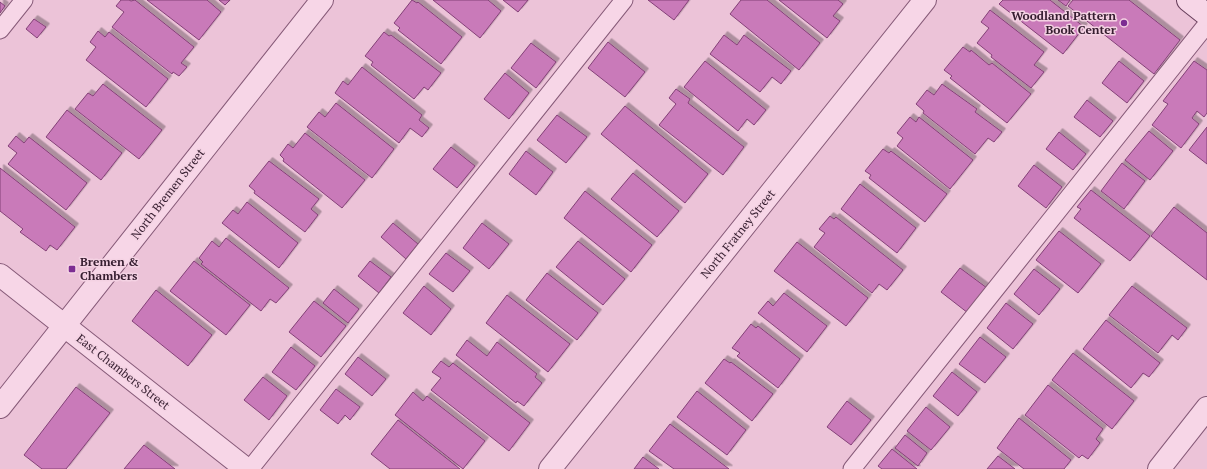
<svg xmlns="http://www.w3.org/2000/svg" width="1207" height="469" viewBox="0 0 1207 469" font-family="'PT Serif',serif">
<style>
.building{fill:#c97ab9;stroke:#844178;filter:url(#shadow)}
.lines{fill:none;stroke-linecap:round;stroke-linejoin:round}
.lane-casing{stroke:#865a78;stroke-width:19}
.street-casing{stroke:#865a78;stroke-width:24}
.secondary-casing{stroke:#673e5b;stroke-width:24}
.lane{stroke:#f7d6e7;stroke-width:17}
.street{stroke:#f7d6e7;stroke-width:22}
.secondary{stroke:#f7d6e7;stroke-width:22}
.poi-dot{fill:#7c2d92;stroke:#f4d2e3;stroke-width:1.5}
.labels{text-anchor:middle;stroke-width:3;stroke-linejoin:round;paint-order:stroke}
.poi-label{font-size:12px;font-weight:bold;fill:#361e30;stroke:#f4d2e3;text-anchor:end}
.street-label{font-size:12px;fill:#361e30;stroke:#f4d2e3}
</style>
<defs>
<filter id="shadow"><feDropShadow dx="3.5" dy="-3.5" stdDeviation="0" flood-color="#0004"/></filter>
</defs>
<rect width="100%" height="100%" fill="#ecc3d8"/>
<path class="building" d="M121,0H129L131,1L135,0L194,47L181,63L187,67L179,76L173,72L172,74L112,27L124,12L116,6Z
M147,0H207L221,12L199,40Z
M219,0H230L225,5Z
M412,0L417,3L418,2L462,37L441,64L398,30L400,28L394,23Z
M433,0H488L501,11L480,38Z
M503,0H528L518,12Z
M648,0H689L674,20Z
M741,0H767L820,43L799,70L730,14Z
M779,0H838L843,4L833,16L840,21L827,38Z
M1003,0H1050L1084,27L1063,54L999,4Z
M1058,0H1070L1066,6Z
M1073,0H1129L1180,40L1154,74L1068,6Z
M0,2L5,6L0,13Z
M990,10L1044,52L1034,65L1044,72L1031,88L991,57L992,55L977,43L989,28L981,22Z
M34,19L46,27L37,38L26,29Z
M98,31L105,37L109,32L168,79L146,107L86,60L96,47L90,42Z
M384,32L389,36L391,35L441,73L428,90L424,87L414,99L371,65L373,62L365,56Z
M724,35L737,45L744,35L791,71L781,84L772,77L760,92L710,54Z
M608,42L645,72L625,97L588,68Z
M531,43L556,62L536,88L511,68Z
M963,47L970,52L971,50L989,65L992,63L1031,94L1007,123L950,78L952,76L944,70Z
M705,61L766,110L754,125L747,119L738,131L684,87Z
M1119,61L1144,81L1127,103L1102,83Z
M1194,61L1207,70V113L1204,117L1197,111L1192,118L1199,124L1181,148L1152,125L1168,104L1163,101Z
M362,67L422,115L419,120L429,128L422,137L410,128L399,143L335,93L343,81L348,85Z
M505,73L529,93L509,119L484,99Z
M103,84L162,130L139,159L75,109L88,93L93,96Z
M942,84L977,109L975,112L1002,132L994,142L988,138L975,154L923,113L924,111L916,104L927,90L934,95Z
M676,89L690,99L688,103L744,147L723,175L659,125L676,104L669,98Z
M1087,100L1113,121L1100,137L1074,117Z
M336,103L394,149L372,178L307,127L319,112L325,117Z
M625,106L708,174L685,203L601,134Z
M67,110L122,153L101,180L46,137Z
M557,115L587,137L566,163L537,140Z
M910,117L916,122L919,117L973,160L950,189L897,146L903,138L897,133Z
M1207,127V164L1189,150Z
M1149,131L1173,151L1150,180L1125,160Z
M1059,132L1086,154L1073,170L1046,149Z
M305,133L365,180L342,208L283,161L284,159L280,155L288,144L293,148Z
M16,136L24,143L29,137L87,183L66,210L8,164L17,153L8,146Z
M451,147L475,166L457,188L433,169Z
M883,149L889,153L891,151L947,194L925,222L869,178L871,175L865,171Z
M526,151L553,172L536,195L509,174Z
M269,161L319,199L311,209L318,215L305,232L254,193L255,191L249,186Z
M1122,163L1145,181L1124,209L1101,191Z
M1034,165L1062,187L1046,208L1018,186Z
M0,168L75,227L57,250L50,245L46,251L20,232L23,229L0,211Z
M633,173L679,211L657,237L611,199Z
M860,184L916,228L897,253L841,209Z
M1091,190L1150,236L1130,261L1074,218L1081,209L1077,207Z
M585,191L652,245L631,272L564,218Z
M247,202L298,243L279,268L222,223L233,210L238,214Z
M1174,207L1207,233V280L1151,236Z
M830,216L834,219L836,217L903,270L887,290L879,284L872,293L814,247L825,233L819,229Z
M393,223L418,244L406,259L381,237Z
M482,223L509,244L489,269L463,248Z
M1059,231L1101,264L1078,293L1036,260Z
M226,238L289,288L276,303L270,299L261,311L201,264L203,262L199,258L212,241L219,247Z
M578,241L625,279L603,305L556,267Z
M797,242L868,298L846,326L774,271Z
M446,253L470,271L453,292L429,274Z
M194,261L250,305L226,335L170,291Z
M370,261L391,277L379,293L358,276Z
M960,268L987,288L968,313L941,292Z
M1034,269L1060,289L1039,315L1014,294Z
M547,273L598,313L577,340L526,300Z
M424,286L451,309L431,335L403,313Z
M1132,286L1187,328L1178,340L1172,335L1158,353L1109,315Z
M334,289L359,309L348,323L323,303Z
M156,290L212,335L188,366L132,321Z
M784,293L827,326L807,352L758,313L768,301L773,306Z
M507,295L570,344L548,372L486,323Z
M314,301L346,326L321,357L289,332Z
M1006,303L1033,324L1013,349L987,328Z
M1106,320L1160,363L1149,377L1143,373L1131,388L1083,349Z
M751,324L756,328L758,326L800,359L778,388L737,356L740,353L732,348Z
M980,337L1006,357L985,383L959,364Z
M467,340L487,356L497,342L537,374L535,377L542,383L524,406L517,401L516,403L456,355Z
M291,347L315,366L296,390L272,372Z
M1073,353L1134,401L1112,429L1052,380Z
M358,357L386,379L372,396L345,374Z
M724,359L730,363L731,362L773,394L752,421L705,383Z
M441,361L449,367L453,363L530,423L509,451L431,390L441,378L432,372Z
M952,372L977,392L958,416L933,396Z
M263,377L287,396L269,420L244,400Z
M1048,385L1103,429L1096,439L1100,443L1088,459L1082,455L1079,458L1025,415Z
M76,387L110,413L66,469H42L24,455Z
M336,389L360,407L350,420L345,415L338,424L320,410Z
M697,391L746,430L727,455L677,417Z
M413,392L423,401L427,396L485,441L463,469L395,415Z
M847,401L871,420L851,445L827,427Z
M926,407L950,427L931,450L907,431Z
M1019,418L1071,460L1064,469H1024L997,448Z
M398,420L460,469H390L371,454Z
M670,424L729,469H674L649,451Z
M905,435L927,453L918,466L895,448Z
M144,445L175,469H124Z
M892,449L917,469H882L878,466Z
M998,456L1015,469H987Z
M643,457L659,469H634Z"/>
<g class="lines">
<defs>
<path id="lane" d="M0,30L24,0
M250,469L624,0
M852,469L1207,24"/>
<path id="street" d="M0,275L246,469
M0,407L322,0
M550,469L925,0
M1159,469L1207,408"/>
<path id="secondary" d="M1188,0L1207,15"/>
</defs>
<use href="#lane" class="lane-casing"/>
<use href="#street" class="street-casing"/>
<use href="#secondary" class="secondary-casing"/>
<use href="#lane" class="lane"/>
<use href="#street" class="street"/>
<use href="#secondary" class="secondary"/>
</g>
<g class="poi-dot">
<circle cx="1124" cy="23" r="4"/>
<rect x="68" y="265" width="8" height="8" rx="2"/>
</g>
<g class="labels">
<g class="poi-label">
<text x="1116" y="20">Woodland Pattern<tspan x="1116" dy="14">Book Center</tspan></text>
<text x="80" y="266" text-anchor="start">Bremen &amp;<tspan x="80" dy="14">Chambers</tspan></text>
</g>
<g class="street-label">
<text transform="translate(168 194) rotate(-52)" y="4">North Bremen Street</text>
<text transform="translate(738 234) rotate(-51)" y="4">North Fratney Street</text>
<text transform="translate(123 372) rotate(38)" y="4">East Chambers Street</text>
</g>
</g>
</svg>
